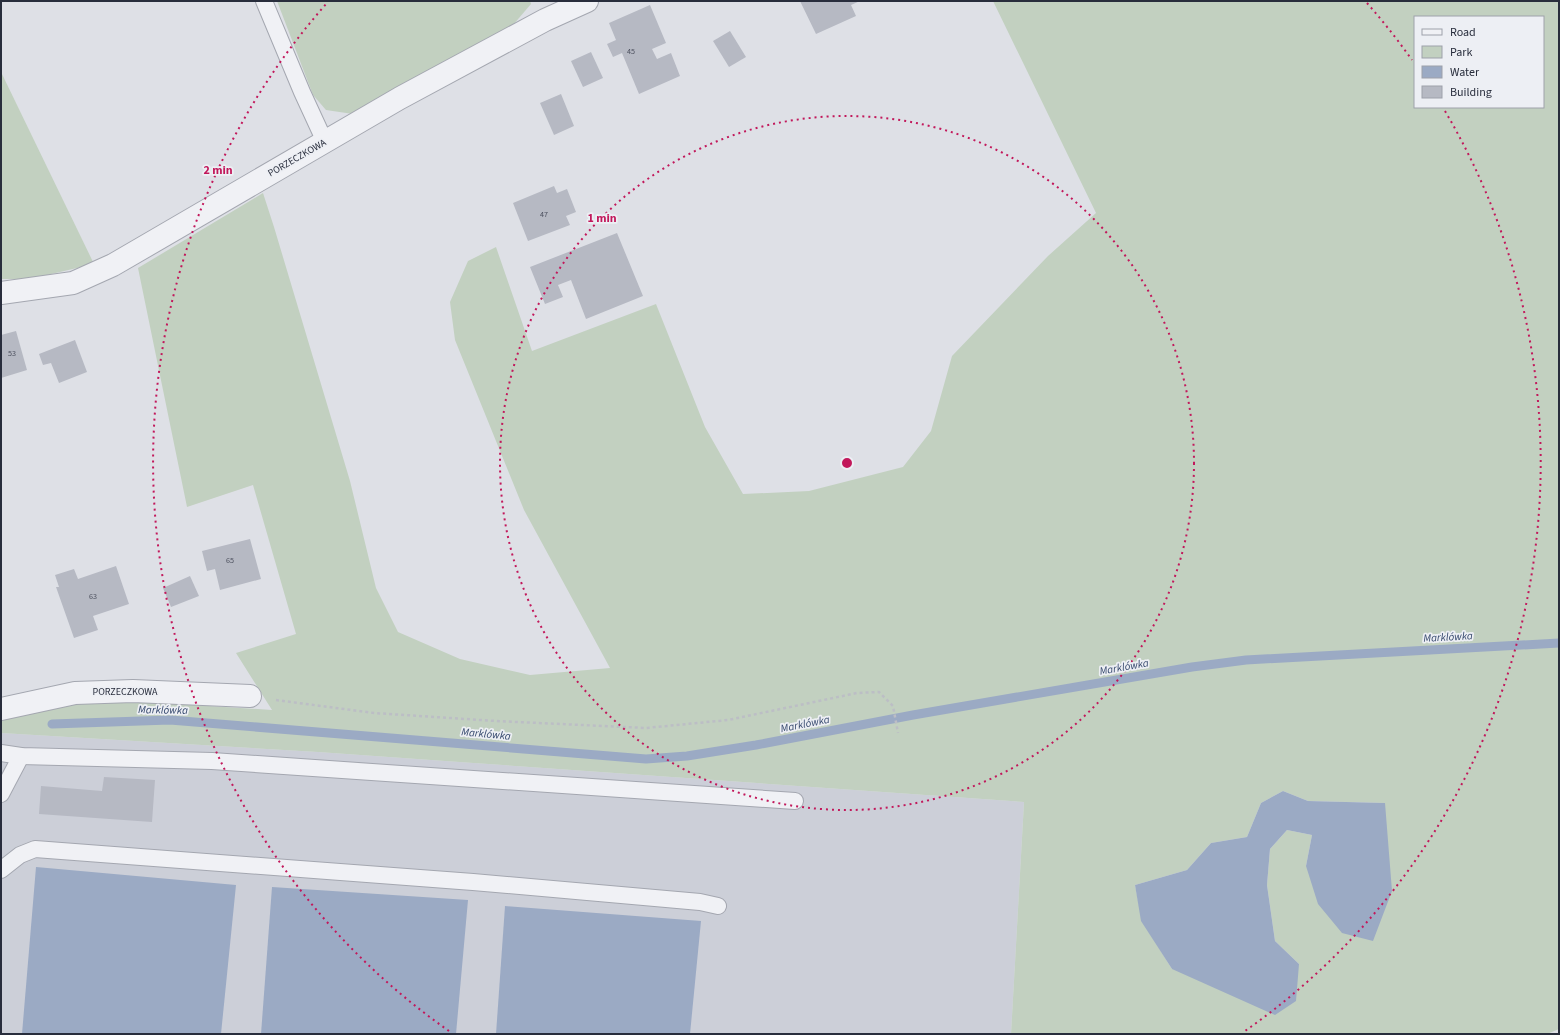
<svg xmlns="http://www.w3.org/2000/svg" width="1560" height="1035" font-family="'Source Sans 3',sans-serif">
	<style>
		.built { fill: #cccfd8 }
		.green { fill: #c2d0c0; fill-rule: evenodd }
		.water { fill: #9baac4 }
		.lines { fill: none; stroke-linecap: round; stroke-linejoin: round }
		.stream { stroke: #9baac4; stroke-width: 9 }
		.building { fill: #b6b9c3 }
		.service-casing { stroke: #a4a7b0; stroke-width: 18 }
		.minor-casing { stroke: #a4a7b0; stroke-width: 24 }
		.path { stroke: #bcbec5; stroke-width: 2.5; stroke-dasharray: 3 3; stroke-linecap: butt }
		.service { stroke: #f0f1f5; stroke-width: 16 }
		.minor { stroke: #f0f1f5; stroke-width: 22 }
		.ring { fill: none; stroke: #c2185b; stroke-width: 2; stroke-dasharray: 2 4 }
		.labels { text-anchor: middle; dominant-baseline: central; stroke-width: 3.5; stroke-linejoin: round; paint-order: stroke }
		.number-label { font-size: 8px; fill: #4c505e }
		.street-label { font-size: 10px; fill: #282d3c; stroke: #edeff4 }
		.water-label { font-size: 11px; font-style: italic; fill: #35486d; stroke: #edeff4 }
		.centre { fill: #c2185b; stroke: #edeff4; stroke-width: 2 }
		.ring-label { font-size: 12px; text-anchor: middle; font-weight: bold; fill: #c2185b; stroke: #edeff4; stroke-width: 3.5; stroke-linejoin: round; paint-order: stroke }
	</style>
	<rect width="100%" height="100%" fill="#dee0e6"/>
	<polygon class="built" points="1,733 318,752 1024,802 1011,1034 1,1034"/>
	<g class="green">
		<polygon points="277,1 530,1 531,4 513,25 353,114 326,110 313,95"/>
		<path d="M993 1H1559V1029L1547 1034H1011L1024 802 318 752 1 733V718L98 699 272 710 236 653 296 634 253 485 187 507 138 268 263 193 274 227 350 481 376 588 398 632 460 659 530 675 610 668 524 510 455 340 450 302 468 261 496 247 532 351 656 304 705 427 743 494 809 491 903 467 931 431 952 356 1048 256 1096 213ZM1415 17H1543V107H1415ZM1283 791 1308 801 1385 803 1306 866 1312 835 1287 830 1270 849 1267 885 1275 941 1299 964 1172 969 1142 921 1135 885 1187 870 1211 843 1247 837 1261 803Z"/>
		<polygon points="1,72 94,264 30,279 1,279"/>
	</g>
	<g class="water">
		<polygon points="1283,791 1308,801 1385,803 1392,891 1373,941 1342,933 1318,904 1306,866 1312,835 1287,830 1270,849 1267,885 1275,941 1299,964 1296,1001 1275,1015 1172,969 1141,921 1135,885 1187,870 1211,843 1247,837 1261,803"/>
		<polygon points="36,867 236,885 221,1034 22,1034"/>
		<polygon points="272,887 468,900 456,1034 261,1034"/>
		<polygon points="505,906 701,921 690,1034 496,1034"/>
	</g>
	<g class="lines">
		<polyline class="stream" points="52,724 170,720 646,759 687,756 756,745 913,715 1192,667 1246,660 1559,643"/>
	</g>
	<g class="building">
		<polygon points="800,1 860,1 851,5 856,16 816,34"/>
		<polygon points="650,5 666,43 652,49 657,59 671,53 680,76 639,94 622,53 613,57 607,44 616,40 609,23"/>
		<polygon points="730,31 746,57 729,67 713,41"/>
		<polygon points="591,52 603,78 583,87 571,61"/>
		<polygon points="561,94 574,126 554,135 540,103"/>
		<polygon points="554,186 557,193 567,189 576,212 566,216 570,225 528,241 513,203"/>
		<polygon points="617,233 643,296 586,319 571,280 558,285 563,297 545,304 530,267"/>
		<polygon points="16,331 27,370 1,378 1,335"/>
		<polygon points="75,340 87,372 59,383 51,363 43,365 39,354"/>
		<polygon points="250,539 261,579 220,590 215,569 207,571 202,551"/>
		<polygon points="116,566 129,604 93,616 98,630 74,638 56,587 59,587 55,575 74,569 78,579"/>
		<polygon points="190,576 199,596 171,607 163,588"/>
		<polygon points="104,777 155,780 152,822 39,814 41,786 102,791"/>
	</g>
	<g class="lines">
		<g class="service-casing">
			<g id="service">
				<polyline points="264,1 302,92 325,142"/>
				<polyline points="1,753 21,756 212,761 795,801"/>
				<polyline points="1,794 21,756"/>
				<polyline points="1,870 20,855 35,849 473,882 700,902 718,906"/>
			</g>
		</g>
		<g class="minor-casing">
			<g id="minor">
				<polyline points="1,293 73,283 113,265 400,98 545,20 587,1"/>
				<polyline points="1,709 75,693 133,691 250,696"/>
			</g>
		</g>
		<polyline class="path" points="276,700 374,713 496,721 646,728 728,720 857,693 879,692 893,706 898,733"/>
		<use href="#service" class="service"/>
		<use href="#minor" class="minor"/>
	</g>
	<g class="ring">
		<circle cx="847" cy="463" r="347"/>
		<path d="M449 1031A694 694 0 0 1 327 3M1367 3A694 694 0 0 1 1412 60M1445 111A694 694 0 0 1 1245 1031"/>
	</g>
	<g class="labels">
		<g class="number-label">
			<text x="631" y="51">45</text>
			<text x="544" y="214">47</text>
			<text x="12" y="353">53</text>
			<text x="230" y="560">65</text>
			<text x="93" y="596">63</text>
		</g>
		<g class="street-label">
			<text transform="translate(297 158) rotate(-30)">PORZECZKOWA</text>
			<text x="125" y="692">PORZECZKOWA</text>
		</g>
		<g class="water-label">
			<text transform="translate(1448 637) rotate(-3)">Marklówka</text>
			<text transform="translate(1124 667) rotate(-10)">Marklówka</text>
			<text transform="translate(163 710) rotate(1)">Marklówka</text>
			<text transform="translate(805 724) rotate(-11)">Marklówka</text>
			<text transform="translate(486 734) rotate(5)">Marklówka</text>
		</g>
	</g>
	<circle cx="847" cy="463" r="6" class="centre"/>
	<g class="ring-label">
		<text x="218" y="174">2 min</text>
		<text x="602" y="222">1 min</text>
	</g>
	<rect width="1560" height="1035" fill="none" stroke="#282d3c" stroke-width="4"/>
	<rect x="1414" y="16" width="130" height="92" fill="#edeff4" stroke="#9ea1aa"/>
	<rect x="1422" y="29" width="20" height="6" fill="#f0f1f5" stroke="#9ea1aa"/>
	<text x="1450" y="36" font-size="12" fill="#282d3c">Road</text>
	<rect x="1422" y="46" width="20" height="12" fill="#c2d0c0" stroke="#9ea1aa"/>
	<text x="1450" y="56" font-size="12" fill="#282d3c">Park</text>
	<rect x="1422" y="66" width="20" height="12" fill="#9baac4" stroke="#9ea1aa"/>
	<text x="1450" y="76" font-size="12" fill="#282d3c">Water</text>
	<rect x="1422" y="86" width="20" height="12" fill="#b6b9c3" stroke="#9ea1aa"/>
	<text x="1450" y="96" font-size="12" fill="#282d3c">Building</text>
</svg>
